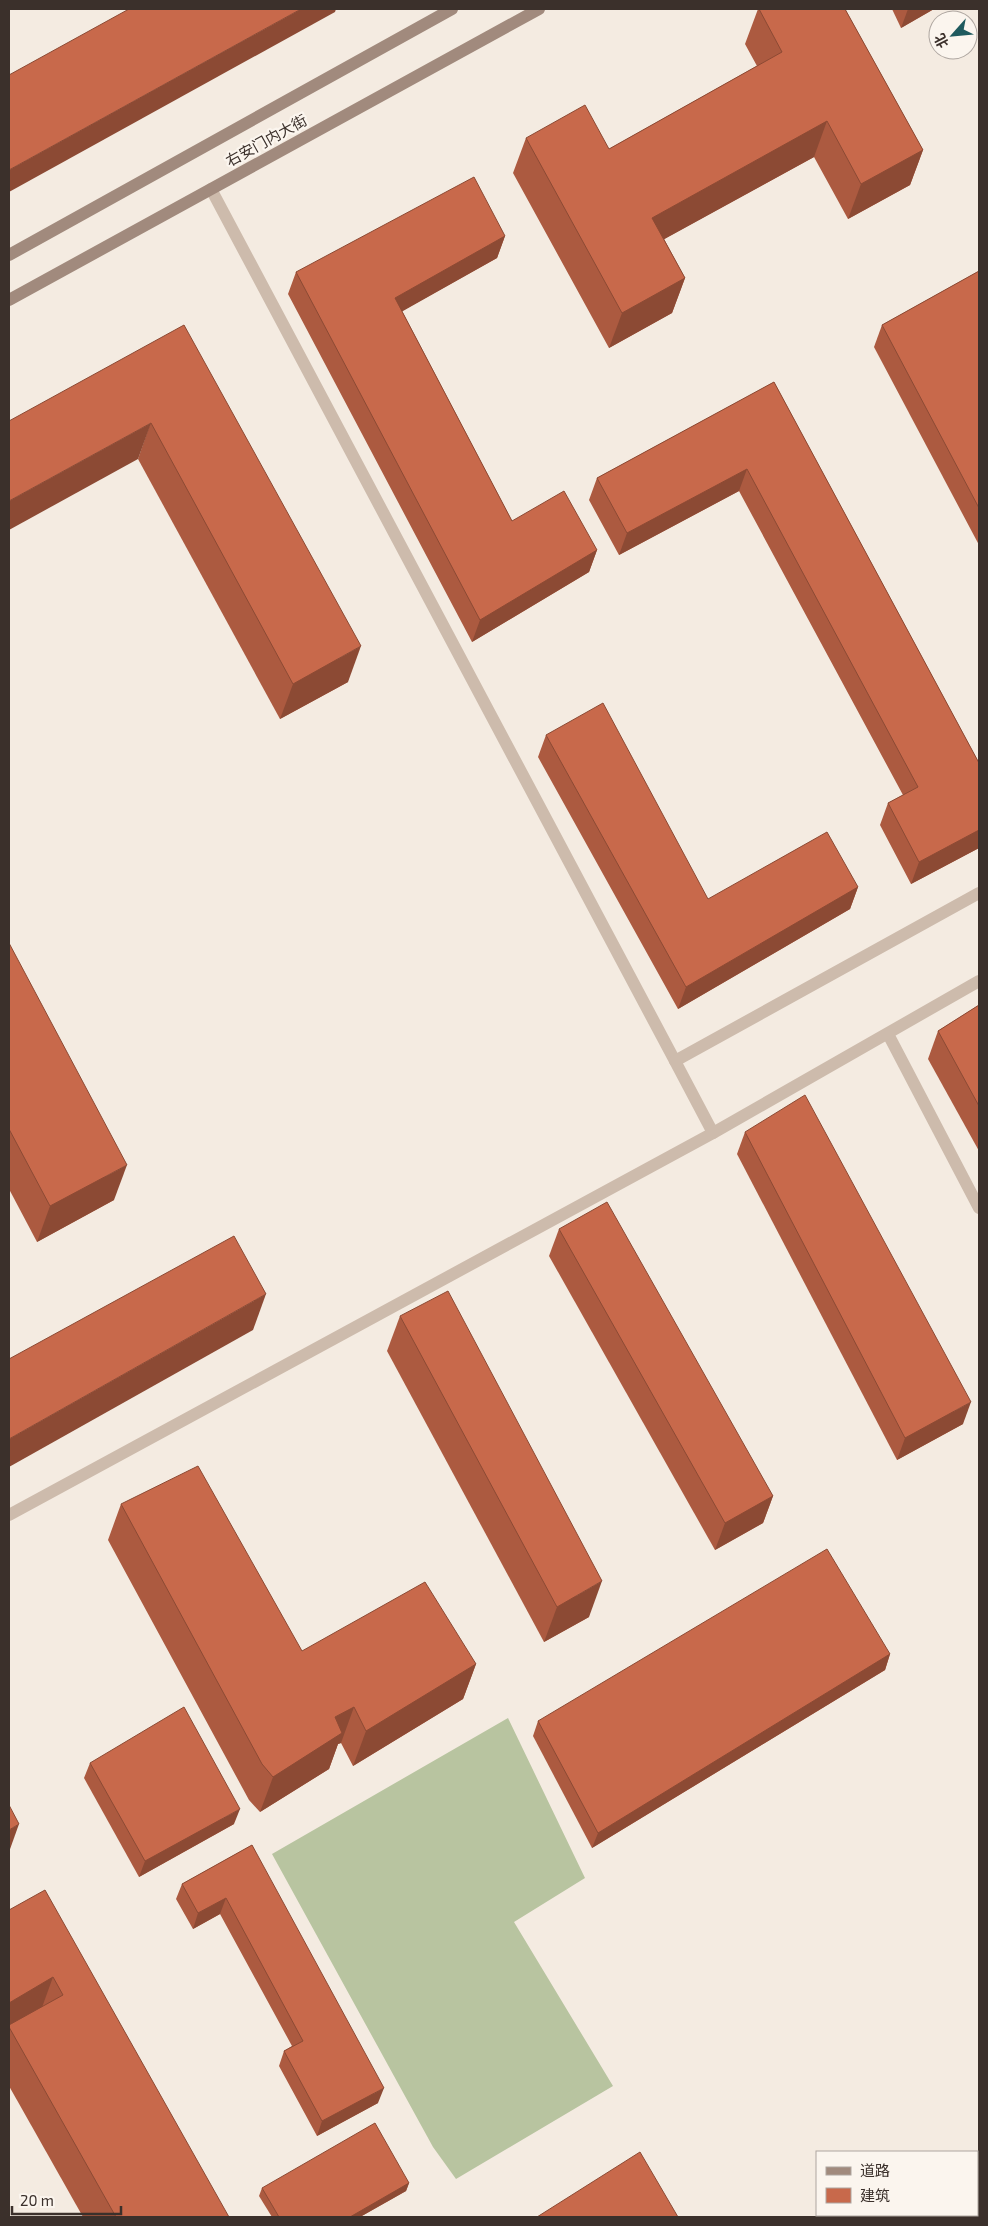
<svg xmlns="http://www.w3.org/2000/svg" width="988" height="2226" font-family="'Exo 2','Noto Sans SC',sans-serif">
	<style>
		.garden { fill: #b8c4a0 }
		.lines { fill: none; stroke-linecap: round; stroke-linejoin: round }
		.street { stroke: #cdbbac; stroke-width: 12 }
		.secondary { stroke: #a18a7d; stroke-width: 12 }
		.wall { fill: #ac5a40 }
		.shaded-wall { fill: #8c4a34 }
		.building { fill: #c8694b; stroke: #8c4a34 }
		.labels { text-anchor: middle; dominant-baseline: central; stroke-width: 4.5; stroke-linejoin: round; paint-order: stroke }
		.street-label { font-size: 15px; fill: #3b302b; stroke: #fbf5ee }
	</style>
	<rect width="100%" height="100%" fill="#f4ebe1"/>
	<polygon class="garden" points="508,1718 585,1878 514,1922 613,2086 456,2179 433,2147 272,1854"/>
	<g class="lines">
		<g class="street">
			<polyline points="211,189 675,1061"/>
			<polyline points="888,1034 979,1208"/>
			<polyline points="713,1133 979,981"/>
			<polyline points="9,1515 713,1133 675,1061 979,893"/>
		</g>
		<g class="secondary">
			<polyline points="9,255 452,9"/>
			<polyline points="9,300 539,9"/>
		</g>
	</g>
	<g class="wall">
		<polygon points="758,9 845,9 923,150 910,185 848,219 814,157 664,239 685,278 672,313 609,348 513,173 526,138 609,149 757,66 745,44"/>
		<polygon points="892,9 934,9 901,28"/>
		<polygon points="505,236 497,258 402,311 512,521 597,550 589,572 472,642 288,294 296,272"/>
		<polygon points="979,271 979,545 874,347 882,325"/>
		<polygon points="184,325 348,682 280,719 138,459"/>
		<polygon points="774,382 979,763 979,848 911,884 880,825 888,803 903,795 739,491 619,555 589,500 597,478"/>
		<polygon points="546,735 708,899 858,887 850,909 678,1009 538,757"/>
		<polygon points="9,943 114,1200 37,1242 9,1189"/>
		<polygon points="979,1005 979,1151 928,1059 938,1031"/>
		<polygon points="745,1132 963,1424 897,1460 737,1154"/>
		<polygon points="559,1229 773,1496 763,1523 715,1550 549,1256"/>
		<polygon points="400,1316 589,1617 544,1642 387,1351"/>
		<polygon points="121,1504 302,1651 476,1664 463,1699 353,1766 341,1743 338,1744 329,1769 260,1812 249,1800 108,1540"/>
		<polygon points="890,1654 885,1670 592,1848 533,1736 538,1721"/>
		<polygon points="90,1763 234,1824 139,1877 84,1778"/>
		<polygon points="252,1845 378,2103 317,2136 279,2066 284,2051 292,2046 220,1914 193,1929 176,1899 182,1884"/>
		<polygon points="9,1910 229,2217 83,2217 9,2086"/>
		<polygon points="409,2183 406,2191 360,2217 272,2217 259,2196 262,2188"/>
	</g>
	<g class="shaded-wall">
		<polygon points="301,9 336,9 335,12 9,192 9,170"/>
		<polygon points="908,9 934,9 901,28"/>
		<polygon points="827,121 814,157 639,253 652,218"/>
		<polygon points="923,150 910,185 848,219 861,184"/>
		<polygon points="505,236 497,258 387,320 395,298"/>
		<polygon points="685,278 672,313 609,348 622,313"/>
		<polygon points="151,423 138,459 9,530 9,501"/>
		<polygon points="747,469 739,491 619,555 627,533"/>
		<polygon points="597,550 589,572 472,642 480,620"/>
		<polygon points="361,646 348,682 280,719 293,684"/>
		<polygon points="979,830 979,848 911,884 919,862"/>
		<polygon points="858,887 850,909 678,1009 686,987"/>
		<polygon points="127,1165 114,1200 37,1242 50,1206"/>
		<polygon points="266,1294 253,1330 9,1467 9,1439"/>
		<polygon points="971,1402 963,1424 897,1460 905,1438"/>
		<polygon points="773,1496 763,1523 715,1550 725,1523"/>
		<polygon points="602,1581 589,1617 544,1642 557,1607"/>
		<polygon points="890,1654 885,1670 592,1848 598,1833"/>
		<polygon points="476,1664 463,1699 353,1766 366,1731"/>
		<polygon points="354,1707 341,1743 338,1744 329,1769 260,1812 273,1777 335,1717"/>
		<polygon points="240,1809 234,1824 139,1877 145,1861"/>
		<polygon points="19,1824 9,1852 9,1830"/>
		<polygon points="226,1898 220,1914 193,1929 198,1913"/>
		<polygon points="53,1977 40,2013 9,2027 9,2003"/>
		<polygon points="384,2088 378,2103 317,2136 322,2121"/>
		<polygon points="409,2183 406,2191 360,2217 350,2217"/>
	</g>
	<g class="building">
		<polygon points="129,9 301,9 9,170 9,75"/>
		<polygon points="759,9 845,9 923,150 861,184 827,121 652,218 685,278 622,313 526,138 585,105 609,149 782,52"/>
		<polygon points="474,177 505,236 395,298 512,521 564,491 597,550 480,620 296,272"/>
		<polygon points="979,271 979,508 882,325"/>
		<polygon points="184,325 361,646 293,684 151,423 9,501 9,421"/>
		<polygon points="774,382 979,763 979,830 919,862 888,803 918,787 747,469 627,533 597,478"/>
		<polygon points="603,703 708,899 827,832 858,887 686,987 546,735"/>
		<polygon points="9,943 127,1165 50,1206 9,1129"/>
		<polygon points="979,1005 979,1106 938,1031"/>
		<polygon points="805,1095 971,1402 905,1438 745,1132"/>
		<polygon points="607,1202 773,1496 725,1523 559,1229"/>
		<polygon points="234,1236 266,1294 9,1439 9,1359"/>
		<polygon points="448,1291 602,1581 557,1607 400,1316"/>
		<polygon points="198,1466 302,1651 425,1582 476,1664 366,1731 354,1707 335,1717 342,1733 273,1777 262,1764 121,1504"/>
		<polygon points="827,1549 890,1654 598,1833 538,1721"/>
		<polygon points="184,1707 240,1809 145,1861 90,1763"/>
		<polygon points="9,1805 19,1824 9,1830"/>
		<polygon points="252,1845 384,2088 322,2121 284,2051 303,2041 226,1898 198,1913 182,1884"/>
		<polygon points="45,1890 229,2217 116,2217 9,2027 9,2025 63,1995 53,1977 9,2003 9,1910"/>
		<polygon points="375,2123 409,2183 350,2217 279,2217 262,2188"/>
		<polygon points="640,2152 678,2217 537,2217"/>
	</g>
	<g class="labels">
		<g class="street-label">
			<text transform="translate(266 140) rotate(-29)">右安门内大街</text>
		</g>
	</g>
	<rect width="988" height="2226" fill="none" stroke="#3b302b" stroke-width="20"/>
	<rect x="816" y="2151" width="162" height="65" fill="#fbf5ee" stroke="#aea6a0"/>
	<rect x="826" y="2167" width="25" height="8" fill="#a18a7d" stroke="#aea6a0"/>
	<text x="860" y="2176" font-size="15" fill="#3b302b">道路</text>
	<rect x="826" y="2188" width="25" height="15" fill="#c8694b" stroke="#aea6a0"/>
	<text x="860" y="2201" font-size="15" fill="#3b302b">建筑</text>
	<g transform="translate(953 35) rotate(243)"><circle r="24" fill="#fbf5ee" stroke="#aea6a0"/>
	<path d="M0-4L9 19L0 12L-9 19Z" fill="#1f5a5e"/>
	<text y="-8" font-size="14" font-weight="bold" text-anchor="middle" fill="#3b302b">北</text>
	</g>
	<path d="M12 2206v8h109v-8" fill="none" stroke="#3b302b" stroke-width="2.5"/>
	<text x="20" y="2206" font-size="15" fill="#3b302b" stroke="#fbf5ee" stroke-width="4" paint-order="stroke">20 m</text>
</svg>
